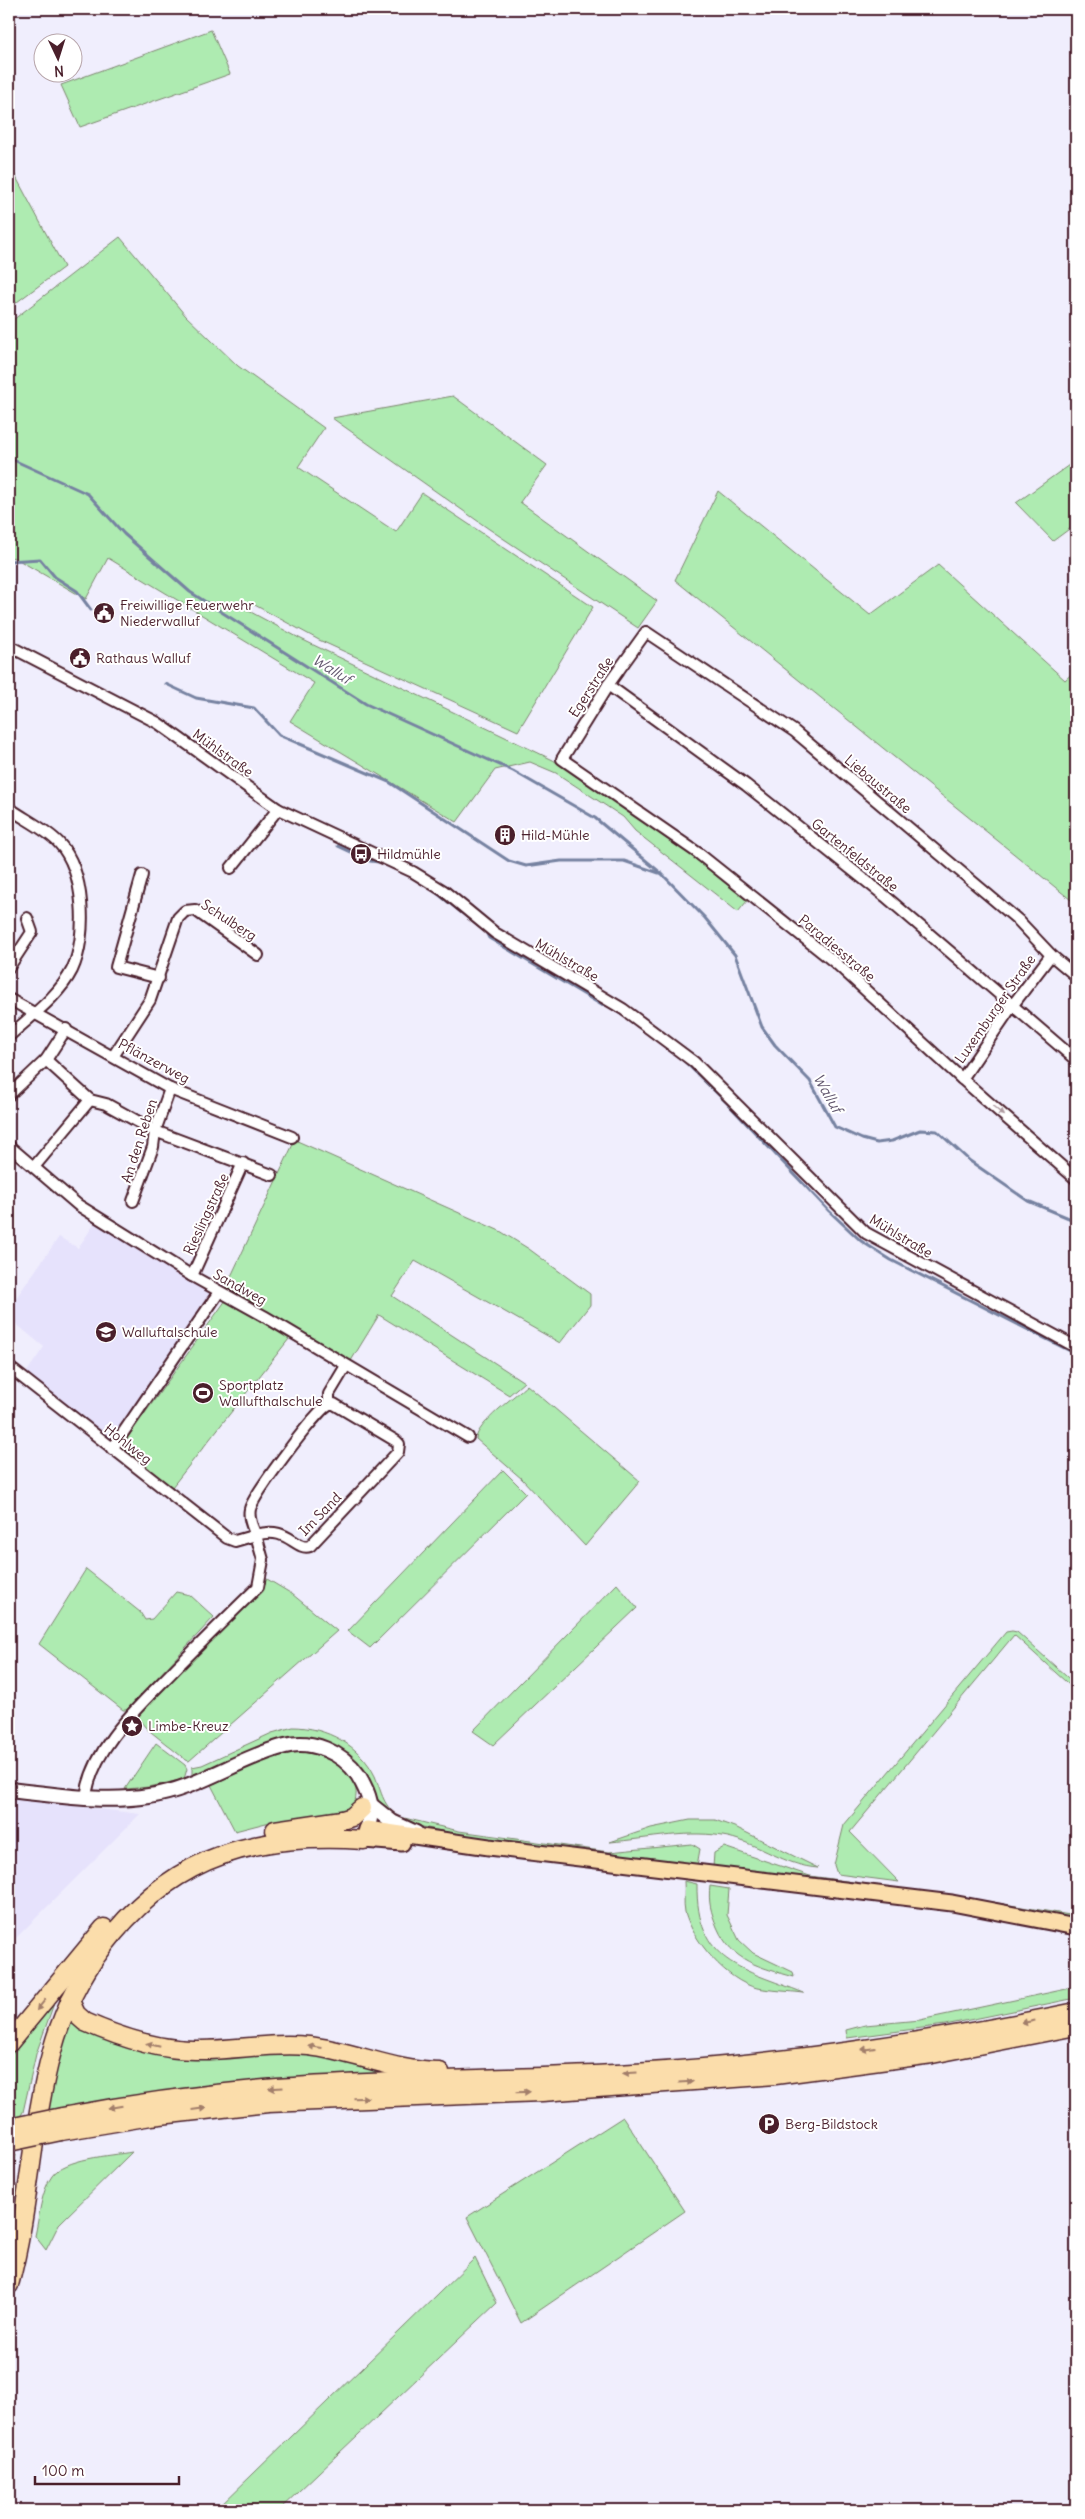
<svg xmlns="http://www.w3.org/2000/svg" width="1085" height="2519" font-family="Delius,sans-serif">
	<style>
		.built { fill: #e6e2fc }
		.green { fill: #aeebb1; stroke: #7c856e }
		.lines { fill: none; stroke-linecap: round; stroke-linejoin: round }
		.stream { stroke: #7682a1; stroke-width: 3 }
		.street-casing { stroke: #4a1f2b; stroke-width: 14 }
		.secondary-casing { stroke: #4a1f2b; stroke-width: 18 }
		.primary-casing { stroke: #4a1f2b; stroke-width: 19 }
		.highway-casing { stroke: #4a1f2b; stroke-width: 21 }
		.street { stroke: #fff; stroke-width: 10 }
		.secondary { stroke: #fff; stroke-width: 14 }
		.primary { stroke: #fbddab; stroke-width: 15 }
		.highway { stroke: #fbddab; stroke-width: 18 }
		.highway-bridge-casing { stroke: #4a1f2b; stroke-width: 21; stroke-linecap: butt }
		.highway-bridge { stroke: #fbddab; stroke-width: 18 }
		.oneway { fill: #ae9aa0 }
		.oneway2 { fill: #a27e6b }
		.labels { text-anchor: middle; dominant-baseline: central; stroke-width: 4; stroke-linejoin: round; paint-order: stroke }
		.poi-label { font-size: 14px; fill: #4a1f2b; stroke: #fff; text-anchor: start }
		.street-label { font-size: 14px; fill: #4a1f2b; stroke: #fff }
		.water-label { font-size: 15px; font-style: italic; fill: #645970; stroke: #fff }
	</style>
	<rect width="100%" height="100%" fill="#f0eefd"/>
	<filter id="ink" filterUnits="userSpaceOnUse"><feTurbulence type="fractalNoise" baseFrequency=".02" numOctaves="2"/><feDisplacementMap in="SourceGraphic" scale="10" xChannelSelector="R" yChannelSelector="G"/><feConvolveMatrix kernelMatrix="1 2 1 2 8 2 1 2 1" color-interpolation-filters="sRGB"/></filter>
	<g filter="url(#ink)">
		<g class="built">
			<polygon points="95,1223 213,1290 114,1441 26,1373 44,1347 9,1318 9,1308 59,1237 78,1248"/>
			<polygon points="9,1798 140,1814 9,1945"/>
		</g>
		<g class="green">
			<polygon points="211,30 230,74 80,127 61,85"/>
			<polygon points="9,164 64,267 9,308 9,163"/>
			<polygon points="120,237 185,315 238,366 324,428 298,467 396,532 422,493 593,607 518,731 319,640 251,603 247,610 301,639 553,760 693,857 747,901 738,912 635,831 623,817 556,773 530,762 495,770 457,822 290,721 314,683 108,558 86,599 15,558 9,557 9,323"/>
			<polygon points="453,396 547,465 520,502 657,601 638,628 489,529 332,418"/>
			<polygon points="1076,460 1076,524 1053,541 1016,503"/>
			<polygon points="718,491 870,615 938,565 1065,680 1076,670 1076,904 675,580"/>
			<polygon points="295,1140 500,1231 529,1249 590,1294 590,1305 560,1343 415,1261 392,1296 524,1382 509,1395 379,1315 349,1364 276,1321 226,1287"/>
			<polygon points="226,1300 289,1339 172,1487 120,1448"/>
			<path d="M527 1385 640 1481 585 1546 522 1479 476 1439C477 1424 515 1396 527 1385Z"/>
			<polygon points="503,1470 526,1493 370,1648 348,1631"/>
			<polygon points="86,1569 140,1612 145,1620 152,1619 176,1592 190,1595 214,1617 127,1710 123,1710 39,1644"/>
			<polygon points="267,1579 292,1594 337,1631 189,1761 186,1760 146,1728 136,1716 222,1629"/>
			<polygon points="617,1584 637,1608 493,1745 473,1731"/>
			<polygon points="1012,1631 1017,1632 1076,1685 1076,1691 1014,1635 850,1832 899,1882 837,1874 834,1865 844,1825 1006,1632"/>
			<path d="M293 1727C326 1727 360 1745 375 1776 382 1793 383 1807 400 1817L459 1831 609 1852 692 1844 700 1849 697 1866 489 1842 401 1822 384 1812 371 1785 319 1742 192 1781V1767L202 1765 272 1733Z"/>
			<polygon points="156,1743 185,1765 187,1769 184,1779 149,1787 125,1789"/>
			<path d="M301 1752C328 1755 371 1776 351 1810L266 1823 235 1831 211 1785C240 1772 269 1755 301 1752Z"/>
			<path d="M690 1820H715L737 1828 818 1868C786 1866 759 1844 728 1837 690 1829 649 1839 610 1842L651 1828Z"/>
			<polygon points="724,1847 810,1876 962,1897 1076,1916 1076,1920 713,1867 714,1853"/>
			<path d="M684 1881 697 1884C696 1964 742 1968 804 1993 789 1991 772 1991 757 1988 727 1981 693 1941 685 1912 683 1903 685 1891 684 1881Z"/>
			<path d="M710 1886 729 1889 727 1915 739 1940 753 1953 793 1972 794 1977C760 1967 732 1962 717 1927 711 1912 708 1902 710 1886Z"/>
			<polygon points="1076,1987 1076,1998 945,2025 847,2038 846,2030 865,2025 920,2020"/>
			<polygon points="57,1995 36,2054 23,2112 17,2121 9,2123 9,2049"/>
			<polygon points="69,2013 122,2041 307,2051 421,2074 41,2114"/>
			<polygon points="623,2117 685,2211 521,2323 467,2217"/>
			<path d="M132 2152 59 2224 46 2250 35 2236C39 2218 41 2191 52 2176 65 2158 110 2156 132 2152Z"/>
			<polygon points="16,2155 9,2201 9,2157"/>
			<polygon points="475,2258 497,2303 279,2510 216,2510"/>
		</g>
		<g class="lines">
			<g class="stream">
				<polyline points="9,458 88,494 124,534 190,592 366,704 513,771 595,818 662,874 705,918 735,955 762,1027 775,1045 810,1081 835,1127 862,1139 877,1143 892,1141 920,1130 937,1131 970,1161 1028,1201 1076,1221"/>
				<polyline points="9,561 40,559 55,577 77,591 91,610"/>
				<polyline points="166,684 196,698 254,708 279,735 389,782 509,861 526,866 561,861 624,861 659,873"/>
				<polyline points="338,846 370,861 379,862"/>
				<polyline points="433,890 486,932 489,938 600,1004 607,1005 633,1022"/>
				<polyline points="680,1057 727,1103 829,1211 861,1241 891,1260 1076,1354"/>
			</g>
			<g class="street-casing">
				<g id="street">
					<polyline points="9,646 158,723 278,809 413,872 444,891 495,933 623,1009 694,1062 866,1233 1076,1347"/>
					<polyline points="608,685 746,785 885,896 1076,1060"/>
					<path d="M9 808C24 819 46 829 59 843 85 871 88 936 72 970 59 996 30 1017 9 1036"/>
					<polyline points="231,868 278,809"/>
					<polyline points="142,875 116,967 159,978"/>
					<polyline points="9,967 32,932 27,918"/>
					<polyline points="1076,976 1051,955 1018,920 794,731 646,632 608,685 562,759 698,853 837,964 962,1079 1076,1179"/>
					<polyline points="9,999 170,1089 292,1137"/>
					<polyline points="114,1055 150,1000 178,918 185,911 195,910 258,955"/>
					<polyline points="46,1060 90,1100"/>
					<polyline points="962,1079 1012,1006 1051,955"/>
					<polyline points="9,1095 46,1060 66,1029"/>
					<polyline points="9,1146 78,1205 192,1276 264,1316 468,1437"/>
					<polyline points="34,1167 90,1100 106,1104 155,1131 272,1175"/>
					<polyline points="133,1201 153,1147 155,1131 170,1089"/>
					<polyline points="192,1276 243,1163"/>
					<path d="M9 1367 227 1538 235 1541 256 1535 263 1560 258 1587C231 1613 205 1639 179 1665 145 1701 92 1745 86 1797"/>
					<path d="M329 1404H334L396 1441 399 1444 398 1452 310 1546C295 1551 288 1525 256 1535 252 1527 248 1518 250 1509 254 1494 316 1411 329 1404Z"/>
					<polyline points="329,1404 329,1394 344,1369"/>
					<polyline points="112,1449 219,1292"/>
				</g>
			</g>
			<g class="secondary-casing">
				<g id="secondary">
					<path d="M9 1790C55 1795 103 1803 149 1796 198 1789 238 1758 285 1746 312 1739 342 1752 358 1775 369 1793 375 1809 367 1829"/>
					<polyline points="372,1806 392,1822 416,1833"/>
				</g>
			</g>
			<g class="primary-casing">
				<g id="primary">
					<polyline points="364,1840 367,1829 489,1847 952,1903 1076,1927"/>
					<polyline points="364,1840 402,1843"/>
				</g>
			</g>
			<g class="highway-casing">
				<g id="highway">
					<polyline points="275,1830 342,1820 352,1817 362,1808"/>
					<path d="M70 2001 76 2014 85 2022C119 2037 157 2050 195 2050 233 2051 271 2042 309 2046 353 2051 396 2072 440 2072"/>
					<polyline points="9,2043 104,1928"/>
					<path d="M62 2117C130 2104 197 2095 265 2089 388 2079 512 2080 634 2073 783 2064 930 2042 1076 2012"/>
					<polyline points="61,2131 151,2116 268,2103 542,2092 775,2075 932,2054 1076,2026"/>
					<path d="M9 2285C30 2208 31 2127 52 2051 74 1968 139 1884 222 1855 268 1839 315 1837 364 1840"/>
				</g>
			</g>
			<use href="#street" class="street"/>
			<use href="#secondary" class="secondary"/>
			<use href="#primary" class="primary"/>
			<use href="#highway" class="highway"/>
			<g class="highway-bridge-casing">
				<g id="highway-bridge">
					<polyline points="9,2128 62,2117"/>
					<polyline points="9,2142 61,2131"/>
				</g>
			</g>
			<use href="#highway-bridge" class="highway-bridge"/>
		</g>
		<defs><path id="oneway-solid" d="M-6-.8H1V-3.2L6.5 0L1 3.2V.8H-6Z" transform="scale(1.25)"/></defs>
		<use class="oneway" href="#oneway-solid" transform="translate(999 1111) rotate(41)"/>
		<g class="oneway2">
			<use href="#oneway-solid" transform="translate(41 2005) rotate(129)"/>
			<use href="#oneway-solid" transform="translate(1028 2022) rotate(169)"/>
			<use href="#oneway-solid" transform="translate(153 2045) rotate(-167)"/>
			<use href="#oneway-solid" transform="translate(315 2047) rotate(-173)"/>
			<use href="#oneway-solid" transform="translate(868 2049) rotate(173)"/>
			<use href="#oneway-solid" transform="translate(630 2073) rotate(177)"/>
			<use href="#oneway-solid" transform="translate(686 2082) rotate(-4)"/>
			<use href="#oneway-solid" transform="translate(276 2088) rotate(176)"/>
			<use href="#oneway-solid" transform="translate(523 2092) rotate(-2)"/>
			<use href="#oneway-solid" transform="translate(361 2098) rotate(-2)"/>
			<use href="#oneway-solid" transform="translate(115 2107) rotate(171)"/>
			<use href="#oneway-solid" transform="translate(199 2109) rotate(-7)"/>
		</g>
	</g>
	<defs>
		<g id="civic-disc" transform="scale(1.125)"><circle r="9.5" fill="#4a1f2b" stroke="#fff"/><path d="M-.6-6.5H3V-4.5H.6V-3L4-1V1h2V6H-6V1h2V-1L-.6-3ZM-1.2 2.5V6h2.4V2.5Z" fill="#fff"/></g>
		<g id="building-disc" transform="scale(1.125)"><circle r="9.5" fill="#4a1f2b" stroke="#fff"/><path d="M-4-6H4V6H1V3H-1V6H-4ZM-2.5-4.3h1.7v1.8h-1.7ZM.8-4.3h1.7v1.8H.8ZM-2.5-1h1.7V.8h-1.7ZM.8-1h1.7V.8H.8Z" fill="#fff"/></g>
		<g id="bus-disc" transform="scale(1.125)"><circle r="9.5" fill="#4a1f2b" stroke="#fff"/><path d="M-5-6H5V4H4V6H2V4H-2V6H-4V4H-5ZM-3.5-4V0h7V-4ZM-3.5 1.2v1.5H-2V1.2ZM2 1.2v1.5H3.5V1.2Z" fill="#fff"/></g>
		<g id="school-disc" transform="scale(1.125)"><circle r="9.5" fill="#4a1f2b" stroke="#fff"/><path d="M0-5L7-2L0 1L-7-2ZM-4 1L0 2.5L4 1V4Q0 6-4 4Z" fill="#fff"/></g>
		<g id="stadium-disc" transform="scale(1.125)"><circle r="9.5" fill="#4a1f2b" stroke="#fff"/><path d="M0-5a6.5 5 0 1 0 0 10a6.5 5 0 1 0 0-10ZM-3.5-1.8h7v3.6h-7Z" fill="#fff"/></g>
		<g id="sight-disc" transform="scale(1.125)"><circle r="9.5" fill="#4a1f2b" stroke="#fff"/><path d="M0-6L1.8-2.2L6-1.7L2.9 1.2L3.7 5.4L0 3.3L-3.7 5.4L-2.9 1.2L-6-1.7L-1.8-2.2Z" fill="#fff"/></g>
		<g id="parking-disc" transform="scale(1.125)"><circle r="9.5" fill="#4a1f2b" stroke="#fff"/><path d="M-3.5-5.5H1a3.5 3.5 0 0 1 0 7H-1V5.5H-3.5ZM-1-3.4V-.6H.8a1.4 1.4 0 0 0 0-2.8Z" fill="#fff"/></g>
	</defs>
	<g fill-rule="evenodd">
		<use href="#civic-disc" x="104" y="613"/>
		<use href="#civic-disc" x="80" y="658"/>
		<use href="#building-disc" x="505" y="835"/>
		<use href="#bus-disc" x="361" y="854"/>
		<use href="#school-disc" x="106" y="1332"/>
		<use href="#stadium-disc" x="203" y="1393"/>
		<use href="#sight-disc" x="132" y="1726"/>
		<use href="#parking-disc" x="769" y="2124"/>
	</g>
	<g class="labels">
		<g class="poi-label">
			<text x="120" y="605">Freiwillige Feuerwehr<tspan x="120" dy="16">Niederwalluf</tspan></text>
			<text x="96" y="658">Rathaus Walluf</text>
			<text x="521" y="835">Hild-Mühle</text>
			<text x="377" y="854">Hildmühle</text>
			<text x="122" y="1332">Walluftalschule</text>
			<text x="219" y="1385">Sportplatz<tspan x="219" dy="16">Wallufthalschule</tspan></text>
			<text x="148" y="1726">Limbe-Kreuz</text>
			<text x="785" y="2124">Berg-Bildstock</text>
		</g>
		<g class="street-label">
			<text transform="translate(591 687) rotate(-57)">Egerstraße</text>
			<text transform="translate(223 753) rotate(36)">Mühlstraße</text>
			<text transform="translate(878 784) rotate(40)">Liebaustraße</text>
			<text transform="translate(855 855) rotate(39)">Gartenfeldstraße</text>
			<text transform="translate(229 920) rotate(33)">Schulberg</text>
			<text transform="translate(837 948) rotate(40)">Paradiesstraße</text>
			<text transform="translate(567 960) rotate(30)">Mühlstraße</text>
			<text transform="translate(995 1009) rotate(-55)">Luxemburger Straße</text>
			<text transform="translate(154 1061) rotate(28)">Pflänzerweg</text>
			<text transform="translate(139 1141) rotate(-72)">An den Reben</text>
			<text transform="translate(206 1214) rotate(-65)">Rieslingstraße</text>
			<text transform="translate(901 1236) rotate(31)">Mühlstraße</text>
			<text transform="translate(240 1287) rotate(29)">Sandweg</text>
			<text transform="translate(128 1444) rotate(38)">Hohlweg</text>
			<text transform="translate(320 1514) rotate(-46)">Im Sand</text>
		</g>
		<g class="water-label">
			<text transform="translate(332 669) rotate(32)">Walluf</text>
			<text transform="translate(828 1093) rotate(60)">Walluf</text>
		</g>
	</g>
	<rect width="1085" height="2519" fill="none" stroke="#fff" stroke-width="30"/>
	<rect x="15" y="15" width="1055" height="2489" fill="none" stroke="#4a1f2b" stroke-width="2" filter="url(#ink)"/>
	<g transform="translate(58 58) rotate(176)"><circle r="24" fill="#ffffff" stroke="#b7a5aa"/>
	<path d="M0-4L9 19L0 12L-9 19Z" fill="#4a1f2b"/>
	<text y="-8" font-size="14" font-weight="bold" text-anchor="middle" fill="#4a1f2b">N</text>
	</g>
	<path d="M35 2476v8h144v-8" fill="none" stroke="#4a1f2b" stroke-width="2.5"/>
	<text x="42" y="2476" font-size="15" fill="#4a1f2b" stroke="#ffffff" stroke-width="4" paint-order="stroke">100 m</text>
</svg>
